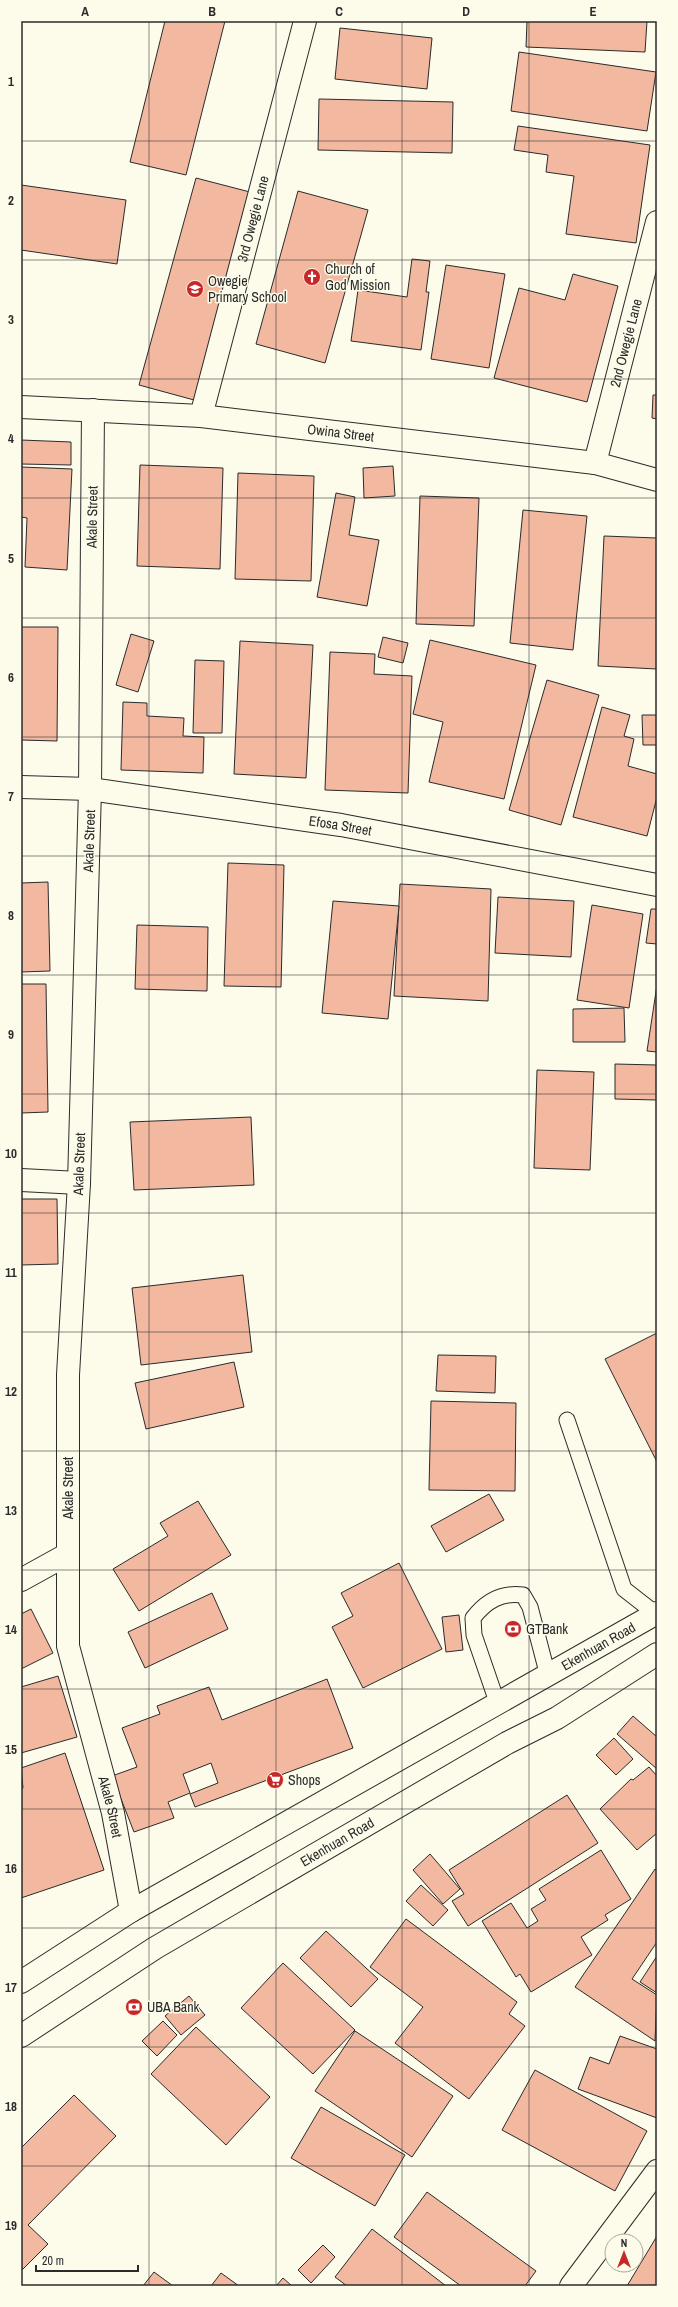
<svg xmlns="http://www.w3.org/2000/svg" width="678" height="2307" font-family="'Archivo Narrow',sans-serif">
	<style>
		.building { fill: #f2b8a0; stroke: #2b2b2b }
		.lines { fill: none; stroke-linecap: round; stroke-linejoin: round }
		.service-casing { stroke: #2b2b2b; stroke-width: 17 }
		.minor-casing { stroke: #2b2b2b; stroke-width: 24 }
		.secondary-casing { stroke: #2b2b2b; stroke-width: 24 }
		.service { stroke: #fdfbea; stroke-width: 15 }
		.minor { stroke: #fdfbea; stroke-width: 22 }
		.secondary { stroke: #fdfbea; stroke-width: 22 }
		.grid { fill: none; stroke: #2b2b2b; stroke-width: 1; stroke-opacity: 0.55 }
		.labels { text-anchor: middle; dominant-baseline: central; stroke-width: 3; stroke-linejoin: round; paint-order: stroke }
		.street-label { font-size: 14px; fill: #2b2b2b; stroke: #fdfbea }
		.poi-label { font-size: 14px; fill: #2b2b2b; stroke: #fdfbea; text-anchor: start }
		.neatline { fill: none; stroke: #2b2b2b; stroke-width: 1.5 }
		.grid-label { font-size: 13px; text-anchor: middle; font-weight: bold; fill: #2b2b2b }
	</style>
	<rect width="100%" height="100%" fill="#fdfbea"/>
	<g class="building">
		<polygon points="165,21 225,21 186,175 130,162"/>
		<polygon points="527,21 647,21 645,52 526,47"/>
		<polygon points="340,28 432,38 427,89 335,79"/>
		<polygon points="519,52 656,72 647,131 511,111"/>
		<polygon points="319,99 453,102 452,153 318,150"/>
		<polygon points="518,126 650,145 636,243 566,234 574,176 546,172 548,155 514,150"/>
		<polygon points="196,178 250,192 194,400 139,385"/>
		<polygon points="21,185 126,200 117,264 21,250"/>
		<polygon points="298,191 368,210 325,363 256,344"/>
		<polygon points="412,259 430,261 426,292 429,292 421,350 351,341 358,290 407,297"/>
		<polygon points="446,265 505,274 489,368 431,359"/>
		<polygon points="573,274 618,286 587,402 494,378 519,288 565,300"/>
		<polygon points="653,395 657,395 657,419 652,418"/>
		<polygon points="21,440 71,442 71,465 21,464"/>
		<polygon points="140,465 223,468 220,569 137,566"/>
		<polygon points="393,466 395,496 364,498 363,468"/>
		<polygon points="21,467 72,469 67,570 25,567 27,518 21,517"/>
		<polygon points="238,473 314,476 311,581 235,579"/>
		<polygon points="336,493 355,497 349,535 379,540 367,606 317,597"/>
		<polygon points="420,496 479,498 474,626 416,624"/>
		<polygon points="523,510 587,516 573,650 510,643"/>
		<polygon points="604,536 657,538 657,669 598,666"/>
		<polygon points="21,627 58,627 57,741 21,740"/>
		<polygon points="131,634 154,641 138,692 116,685"/>
		<polygon points="383,637 408,643 403,663 378,657"/>
		<polygon points="430,640 536,665 504,799 429,782 443,722 413,714"/>
		<polygon points="240,641 313,645 306,778 234,774"/>
		<polygon points="330,652 375,654 374,674 412,676 408,793 325,790"/>
		<polygon points="195,660 224,661 222,733 193,733"/>
		<polygon points="547,680 599,695 561,825 509,810"/>
		<polygon points="123,702 147,703 147,716 184,718 183,736 204,737 203,773 121,770"/>
		<polygon points="602,707 630,715 624,736 634,739 628,766 657,774 657,797 647,836 573,817"/>
		<polygon points="642,715 657,715 657,745 643,745"/>
		<polygon points="228,863 284,865 281,987 224,986"/>
		<polygon points="48,882 50,971 21,972 21,883"/>
		<polygon points="400,884 491,889 488,1001 394,996"/>
		<polygon points="498,897 574,901 571,957 495,953"/>
		<polygon points="333,901 399,906 388,1019 322,1013"/>
		<polygon points="592,905 643,914 629,1008 577,1000"/>
		<polygon points="651,909 657,909 657,944 646,943"/>
		<polygon points="137,925 208,927 207,991 135,989"/>
		<polygon points="21,984 46,984 48,1112 21,1113"/>
		<polygon points="657,985 657,1052 647,1051"/>
		<polygon points="624,1008 625,1042 573,1042 573,1009"/>
		<polygon points="615,1064 657,1065 657,1100 615,1099"/>
		<polygon points="537,1070 594,1072 590,1170 534,1168"/>
		<polygon points="251,1117 254,1185 134,1190 130,1122"/>
		<polygon points="21,1199 57,1199 58,1264 21,1265"/>
		<polygon points="243,1275 252,1352 141,1365 132,1288"/>
		<polygon points="657,1333 657,1462 605,1359"/>
		<polygon points="438,1355 496,1356 495,1393 436,1391"/>
		<polygon points="234,1362 244,1407 146,1429 135,1383"/>
		<polygon points="431,1401 516,1403 515,1491 429,1490"/>
		<polygon points="489,1494 504,1520 446,1552 431,1526"/>
		<polygon points="198,1501 231,1555 139,1611 113,1569 168,1536 160,1523"/>
		<polygon points="399,1563 442,1649 363,1688 332,1627 353,1616 341,1593"/>
		<polygon points="212,1593 228,1629 145,1668 128,1632"/>
		<polygon points="31,1609 53,1653 21,1669 21,1614"/>
		<polygon points="459,1615 463,1650 446,1652 442,1617"/>
		<polygon points="58,1676 77,1737 21,1753 21,1687"/>
		<polygon points="327,1679 353,1748 195,1807 190,1794 218,1783 211,1763 183,1774 190,1793 168,1802 174,1818 134,1832 112,1776 137,1767 122,1728 160,1714 157,1706 209,1687 222,1720"/>
		<polygon points="633,1716 657,1737 657,1769 617,1734"/>
		<polygon points="614,1738 633,1759 616,1775 596,1755"/>
		<polygon points="65,1753 104,1870 21,1898 21,1789 23,1788 21,1768"/>
		<polygon points="649,1767 657,1776 657,1833 637,1850 600,1809 631,1779 633,1780"/>
		<polygon points="567,1795 598,1843 468,1926 452,1901 464,1894 449,1870"/>
		<polygon points="601,1850 631,1899 605,1915 608,1920 581,1937 592,1955 531,1992 520,1974 516,1977 482,1921 511,1903 527,1928 538,1921 531,1909 546,1900 539,1889"/>
		<polygon points="430,1854 460,1889 443,1904 413,1870"/>
		<polygon points="655,1869 657,1871 657,1942 632,1979 657,1995 655,2041 575,1987"/>
		<polygon points="421,1885 448,1910 433,1926 406,1901"/>
		<polygon points="406,1919 517,2002 509,2014 525,2026 469,2099 395,2043 423,2007 370,1967"/>
		<polygon points="326,1931 378,1979 351,2007 300,1958"/>
		<polygon points="657,1956 657,1993 640,1982"/>
		<polygon points="283,1963 355,2030 313,2074 241,2008"/>
		<polygon points="189,1996 205,2015 181,2035 165,2016"/>
		<polygon points="163,2021 177,2035 157,2056 142,2041"/>
		<polygon points="196,2027 270,2097 226,2145 151,2074"/>
		<polygon points="355,2031 453,2096 412,2157 315,2091"/>
		<polygon points="620,2036 657,2049 657,2118 578,2089 590,2057 609,2064"/>
		<polygon points="535,2070 647,2131 615,2191 502,2130"/>
		<polygon points="74,2095 116,2136 28,2225 48,2244 21,2271 21,2148"/>
		<polygon points="321,2107 405,2155 375,2206 291,2158"/>
		<polygon points="427,2192 536,2271 525,2286 461,2286 394,2237"/>
		<polygon points="372,2229 446,2286 347,2286 335,2277"/>
		<polygon points="657,2236 657,2286 627,2286"/>
		<polygon points="323,2245 335,2257 311,2283 298,2270"/>
		<polygon points="154,2272 173,2286 143,2286"/>
		<polygon points="221,2273 239,2286 211,2286"/>
		<polygon points="283,2278 292,2286 276,2286"/>
	</g>
	<g class="lines">
		<g class="service-casing">
			<g id="service">
				<polyline points="567,1420 624,1589 656,1614"/>
				<path d="M497 1702 474 1635 473 1618C486 1601 501 1592 523 1595L530 1607 548 1676"/>
			</g>
		</g>
		<g class="minor-casing">
			<g id="minor">
				<path id="s1" d="M21 407 201 416 595 463 657 480"/>
				<path id="s2" d="M93 410 90 789 79 1183 68 1375V1646L113 1813 131 1911"/>
				<path id="s3" d="M201 416 305 21"/>
				<path id="s4" d="M595 463 657 222"/>
				<path id="s5" d="M21 787 90 789 341 825 657 885"/>
				<polyline points="21,1180 79,1183"/>
				<polyline points="21,1580 68,1554"/>
				<polyline points="571,2286 657,2171"/>
			</g>
		</g>
		<g class="secondary-casing">
			<g id="secondary">
				<path id="s6" d="M21 1982 131 1911 657 1613"/>
				<path id="s7" d="M21 2036 155 1948 507 1743 557 1718 657 1654"/>
			</g>
		</g>
		<use href="#service" class="service"/>
		<use href="#minor" class="minor"/>
		<use href="#secondary" class="secondary"/>
	</g>
	<path class="grid" d="M149 21V2286M276 21V2286M402 21V2286M529 21V2286M21 141H657M21 260H657M21 379H657M21 498H657M21 618H657M21 737H657M21 856H657M21 975H657M21 1094H657M21 1213H657M21 1332H657M21 1451H657M21 1570H657M21 1689H657M21 1809H657M21 1928H657M21 2047H657M21 2166H657"/>
	<defs>
		<g id="church-disc" transform="scale(0.9)"><circle r="9.5" fill="#c62828" stroke="#fdfbea"/><path d="M-1.2-6h2.4v3.5h3.3v2.4h-3.3V6h-2.4V-.1h-3.3v-2.4h3.3Z" fill="#fff"/></g>
		<g id="school-disc" transform="scale(0.9)"><circle r="9.5" fill="#c62828" stroke="#fdfbea"/><path d="M0-5L7-2L0 1L-7-2ZM-4 1L0 2.5L4 1V4Q0 6-4 4Z" fill="#fff"/></g>
		<g id="bank-disc" transform="scale(0.9)"><circle r="9.5" fill="#c62828" stroke="#fdfbea"/><path d="M-6-4H6V4H-6ZM0-2.3a2.3 2.3 0 1 0 0 4.6a2.3 2.3 0 1 0 0-4.6Z" fill="#fff"/></g>
		<g id="supermarket-disc" transform="scale(0.9)"><circle r="9.5" fill="#c62828" stroke="#fdfbea"/><path d="M-6-5.5h2.5l.6 2H6L4.5 2H-2.5L-4.4-4H-6ZM-1.5 3.2a1.3 1.3 0 1 0 .1 0ZM3 3.2a1.3 1.3 0 1 0 .1 0Z" fill="#fff"/></g>
	</defs>
	<g fill-rule="evenodd">
		<use href="#church-disc" x="312" y="277"/>
		<use href="#school-disc" x="195" y="289"/>
		<use href="#bank-disc" x="513" y="1629"/>
		<use href="#supermarket-disc" x="275" y="1780"/>
		<use href="#bank-disc" x="134" y="2007"/>
	</g>
	<g class="labels">
		<g class="street-label">
			<text stroke="none"><textPath href="#s3" startOffset="204">3rd Owegie Lane</textPath></text>
			<text stroke="none"><textPath href="#s4" startOffset="124">2nd Owegie Lane</textPath></text>
			<text stroke="none"><textPath href="#s1" startOffset="321">Owina Street</textPath></text>
			<text transform="translate(92 517) rotate(-89)">Akale Street</text>
			<text stroke="none"><textPath href="#s5" startOffset="322">Efosa Street</textPath></text>
			<text transform="translate(89 841) rotate(-88)">Akale Street</text>
			<text transform="translate(79 1164) rotate(-88)">Akale Street</text>
			<text transform="translate(68 1488) rotate(-90)">Akale Street</text>
			<text stroke="none"><textPath href="#s6" startOffset="668">Ekenhuan Road</textPath></text>
			<text stroke="none"><textPath href="#s2" startOffset="1403">Akale Street</textPath></text>
			<text stroke="none"><textPath href="#s7" startOffset="371">Ekenhuan Road</textPath></text>
		</g>
		<g class="poi-label">
			<text x="325" y="269">Church of<tspan x="325" dy="16">God Mission</tspan></text>
			<text x="208" y="281">Owegie<tspan x="208" dy="16">Primary School</tspan></text>
			<text x="526" y="1629">GTBank</text>
			<text x="288" y="1780">Shops</text>
			<text x="147" y="2007">UBA Bank</text>
		</g>
	</g>
	<rect width="678" height="2307" fill="none" stroke="#fdfbea" stroke-width="44"/>
	<g transform="translate(624 2253)"><circle r="19" fill="#fdfbea" stroke="#a9a89e"/>
	<path d="M0-3L7 15L0 10L-7 15Z" fill="#c62828"/>
	<text y="-6" font-size="11" font-weight="bold" text-anchor="middle" fill="#2b2b2b">N</text>
	</g>
	<path d="M36 2265v6h102v-6" fill="none" stroke="#2b2b2b" stroke-width="2"/>
	<text x="42" y="2265" font-size="12" fill="#2b2b2b" stroke="#fdfbea" stroke-width="3" paint-order="stroke">20 m</text>
	<rect x="22" y="22" width="634" height="2263" class="neatline"/>
	<g class="grid-label">
		<text x="85" y="16">A</text>
		<text x="212" y="16">B</text>
		<text x="339" y="16">C</text>
		<text x="466" y="16">D</text>
		<text x="593" y="16">E</text>
		<text x="11" y="86">1</text>
		<text x="11" y="205">2</text>
		<text x="11" y="324">3</text>
		<text x="11" y="443">4</text>
		<text x="11" y="563">5</text>
		<text x="11" y="682">6</text>
		<text x="11" y="801">7</text>
		<text x="11" y="920">8</text>
		<text x="11" y="1039">9</text>
		<text x="11" y="1158">10</text>
		<text x="11" y="1277">11</text>
		<text x="11" y="1396">12</text>
		<text x="11" y="1515">13</text>
		<text x="11" y="1634">14</text>
		<text x="11" y="1754">15</text>
		<text x="11" y="1873">16</text>
		<text x="11" y="1992">17</text>
		<text x="11" y="2111">18</text>
		<text x="11" y="2230">19</text>
	</g>
</svg>
